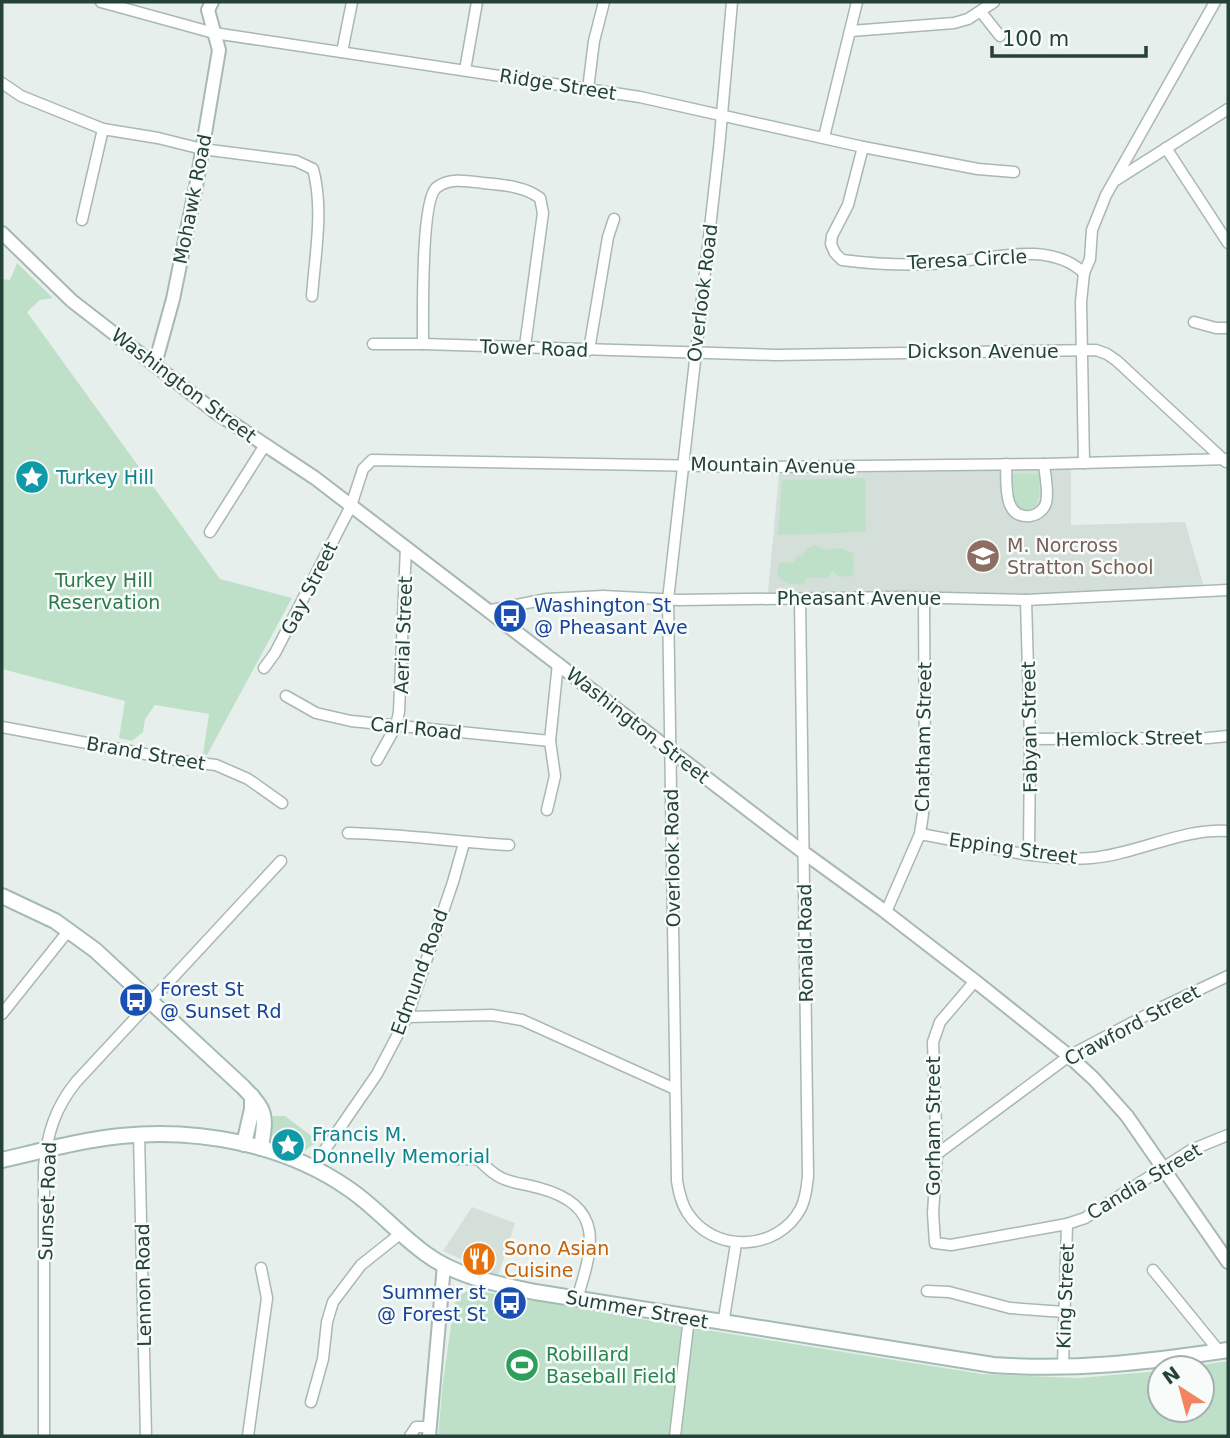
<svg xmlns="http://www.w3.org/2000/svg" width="1230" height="1438" font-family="'DejaVu Sans',sans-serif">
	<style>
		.built { fill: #d4dfda }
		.green { fill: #bfe0c8 }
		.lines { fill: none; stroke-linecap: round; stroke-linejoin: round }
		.minor-casing { stroke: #a8b8b2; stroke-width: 13 }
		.tertiary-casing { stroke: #a8b8b2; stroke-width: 16 }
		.secondary-casing { stroke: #a4bbb3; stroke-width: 18 }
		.minor { stroke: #fff; stroke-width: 10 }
		.tertiary { stroke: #fff; stroke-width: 12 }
		.secondary { stroke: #fff; stroke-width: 14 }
		.labels { text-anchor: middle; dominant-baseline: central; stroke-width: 5; stroke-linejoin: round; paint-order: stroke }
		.street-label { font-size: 19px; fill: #24423a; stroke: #f7fbf9 }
		.culture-label { font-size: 19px; fill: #0d838f; stroke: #f7fbf9; text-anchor: start }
		.education-label { font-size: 19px; fill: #785e54; stroke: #f7fbf9; text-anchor: start }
		.park-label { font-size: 19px; fill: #2d7a4b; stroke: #f7fbf9 }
		.transit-label { font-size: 19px; fill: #164399; stroke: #f7fbf9; text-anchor: start }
		.food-label { font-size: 19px; fill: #c56008; stroke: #f7fbf9; text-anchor: start }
		.leisure-label { font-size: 19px; fill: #27864d; stroke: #f7fbf9; text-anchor: start }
	</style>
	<rect width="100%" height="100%" fill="#e6efeb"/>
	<g class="built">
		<polygon points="1071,469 1071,525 1185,522 1204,587 1028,594 895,591 768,593 779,474"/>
		<polygon points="472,1207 515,1223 498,1276 443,1251"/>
	</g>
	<g class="green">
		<polygon points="17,263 53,298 40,300 27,312 220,579 292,598 207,755 203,754 209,714 155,705 145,719 143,732 132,741 119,738 125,701 2,669 2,279 10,280"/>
		<path d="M1010 474H1040L1039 496 1035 507 1025 511C1007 504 1011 491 1010 474Z"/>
		<polygon points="865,478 866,532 778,535 782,480"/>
		<path d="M815 545 826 550 841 548 853 553V575L851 577 838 576 832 571 828 578H806L805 584C792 585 784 585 777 573L779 563 794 562 796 557 803 555 806 549Z"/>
		<polygon points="273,1116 285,1116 318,1141 303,1152 282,1145 271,1134"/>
		<path d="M473 1290 675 1325 982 1374 1079 1378 1160 1371V1410H1202V1368H1182L1228 1361V1436H438L443 1381 454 1305C458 1295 462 1292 473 1290Z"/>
	</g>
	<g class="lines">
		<g class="minor-casing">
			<g id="minor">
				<polyline points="101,2 214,33 640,97 863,147 978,169 1014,172"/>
				<path d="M732 2 719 148 668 600 677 1181C679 1192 681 1203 687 1212 713 1254 778 1252 801 1208 806 1198 807 1186 808 1176L800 599"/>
				<polyline points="981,12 1000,36"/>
				<polyline points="851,31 954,23 968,19 994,2"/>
				<polyline points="342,52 352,2"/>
				<polyline points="465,70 477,2"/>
				<path d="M2 83 21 96 103 129 158 138 202 149 296 161 313 169C324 209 315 255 312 296"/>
				<polyline points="588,89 594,41 604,2"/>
				<polyline points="824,137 857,2"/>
				<path d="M863 147 848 205 832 236 831 244 835 253 842 260C874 264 913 266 945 263 989 260 1048 239 1084 273"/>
				<polyline points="1166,148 1228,243"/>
				<polyline points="1116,180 1228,109"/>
				<polyline points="82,220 103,129"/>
				<polyline points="1194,322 1216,328 1228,328"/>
				<polyline points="373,344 423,344 776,355 1096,350 1107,354 1117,361 1226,462"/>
				<path d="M423 344C423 318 421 202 436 188 449 177 468 181 483 183 503 185 524 186 540 198L543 213 525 346"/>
				<polyline points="589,350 608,237 614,219"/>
				<polyline points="1084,463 1081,302 1084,273 1090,259 1092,230 1106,195 1215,2"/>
				<path d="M1006 464C1007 482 1002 519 1030 516 1037 515 1044 510 1046 503 1049 492 1045 475 1044 464"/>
				<polyline points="210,532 265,445"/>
				<polyline points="1026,600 1030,739 1029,854"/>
				<polyline points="491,610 547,599 603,596 679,600 901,597 1026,600 1228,590"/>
				<polyline points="264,668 275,653 351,506 363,469 372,460 770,467 1044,464 1228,459"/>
				<polyline points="286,696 316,713 351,721 550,741"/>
				<polyline points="2,727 182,761 216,765 248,779 282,803"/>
				<polyline points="1030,739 1208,738 1228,736"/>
				<polyline points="377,760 396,726 399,712 406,547"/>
				<polyline points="547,810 555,776 550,741 558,663"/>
				<path d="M348 833C402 834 455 842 509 845"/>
				<path d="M920 834C974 843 1037 862 1091 858 1138 854 1181 828 1228 831"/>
				<polyline points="886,912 920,834 923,814 925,779 924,598"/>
				<polyline points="975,981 940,1022 933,1042 937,1154 933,1213 935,1243 951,1245 1067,1224 1085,1218 1191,1150 1228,1135"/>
				<polyline points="2,1014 69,930"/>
				<polyline points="407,1017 492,1015 522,1020 675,1089"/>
				<polyline points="139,1135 146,1436"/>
				<polyline points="937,1154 1069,1056 1156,1010 1228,976"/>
				<path d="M453 1159H478C502 1184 508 1180 539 1188 606 1206 593 1247 577 1299"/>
				<polyline points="313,1167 377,1074 407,1017 453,882 464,843"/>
				<polyline points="1153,1270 1219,1351"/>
				<polyline points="927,1291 949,1292 1010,1308 1064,1312"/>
				<polyline points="723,1324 736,1244"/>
				<polyline points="1063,1367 1067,1224"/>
				<polyline points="311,1402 323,1359 327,1322 333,1302 361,1265 400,1234"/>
				<path d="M44 1436V1167C47 1134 55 1108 76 1082L281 861"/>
				<polyline points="248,1436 267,1298 261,1268"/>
				<polyline points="410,1436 416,1427 430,1427"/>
				<polyline points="675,1436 689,1318"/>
			</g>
		</g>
		<g class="tertiary-casing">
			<g id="tertiary">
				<polyline points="2,233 72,301 214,411 315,478 803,852 883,910 975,981 1069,1056 1094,1079 1127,1116 1228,1262"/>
				<polyline points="155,364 173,299 197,181 219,50 208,10 212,2"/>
				<polyline points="429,1436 444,1265"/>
			</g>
		</g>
		<g class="secondary-casing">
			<g id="secondary">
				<path d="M2 896 55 921 95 950 243 1087C267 1112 266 1114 261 1148"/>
				<polyline points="244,1144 252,1109 252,1096"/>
				<path d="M2 1160C41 1151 81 1140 121 1136 198 1128 285 1144 349 1189 377 1208 398 1234 426 1254 457 1277 498 1284 535 1292L993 1365C1076 1371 1147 1362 1228 1350"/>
			</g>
		</g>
		<use href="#minor" class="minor"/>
		<use href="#tertiary" class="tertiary"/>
		<use href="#secondary" class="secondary"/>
	</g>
	<defs>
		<g id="sight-disc" transform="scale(1.75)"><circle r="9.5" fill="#0f9aa8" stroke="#f7fbf9"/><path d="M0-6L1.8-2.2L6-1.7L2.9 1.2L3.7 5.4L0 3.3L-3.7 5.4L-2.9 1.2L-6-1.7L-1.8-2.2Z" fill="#fff"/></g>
		<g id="school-disc" transform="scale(1.75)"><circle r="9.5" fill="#8d6e63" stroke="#f7fbf9"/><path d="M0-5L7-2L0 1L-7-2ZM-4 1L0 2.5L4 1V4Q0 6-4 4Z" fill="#fff"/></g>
		<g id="bus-disc" transform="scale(1.75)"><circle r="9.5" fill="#1a4fb4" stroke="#f7fbf9"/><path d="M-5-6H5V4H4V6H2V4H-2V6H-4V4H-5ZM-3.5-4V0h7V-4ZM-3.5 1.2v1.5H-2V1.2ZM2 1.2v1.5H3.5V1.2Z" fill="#fff"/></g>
		<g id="restaurant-disc" transform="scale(1.75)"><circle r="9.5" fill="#e8710a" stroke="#f7fbf9"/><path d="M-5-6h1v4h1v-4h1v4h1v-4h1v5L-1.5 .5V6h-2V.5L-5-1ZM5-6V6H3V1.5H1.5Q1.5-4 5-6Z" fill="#fff"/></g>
		<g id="stadium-disc" transform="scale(1.75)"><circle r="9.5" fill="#2e9e5b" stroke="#f7fbf9"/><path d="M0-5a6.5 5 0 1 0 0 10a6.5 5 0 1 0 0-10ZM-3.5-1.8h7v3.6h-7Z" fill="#fff"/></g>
	</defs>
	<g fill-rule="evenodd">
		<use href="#sight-disc" x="32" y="477"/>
		<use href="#school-disc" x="983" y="556"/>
		<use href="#bus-disc" x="510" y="616"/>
		<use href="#bus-disc" x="136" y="1000"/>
		<use href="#sight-disc" x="288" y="1145"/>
		<use href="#restaurant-disc" x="479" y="1259"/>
		<use href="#bus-disc" x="510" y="1303"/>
		<use href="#stadium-disc" x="522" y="1365"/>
	</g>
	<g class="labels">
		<g class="street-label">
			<text transform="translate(558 84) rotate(9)">Ridge Street</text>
			<text transform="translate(192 199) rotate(-79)">Mohawk Road</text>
			<text transform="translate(967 259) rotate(-3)">Teresa Circle</text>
			<text transform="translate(702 293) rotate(-83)">Overlook Road</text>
			<text transform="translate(534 348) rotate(2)">Tower Road</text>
			<text x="983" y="351">Dickson Avenue</text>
			<text transform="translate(184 385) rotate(37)">Washington Street</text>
			<text transform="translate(773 465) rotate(1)">Mountain Avenue</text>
			<text transform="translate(309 588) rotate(-63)">Gay Street</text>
			<text x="859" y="598">Pheasant Avenue</text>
			<text transform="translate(403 635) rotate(-88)">Aerial Street</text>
			<text transform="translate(638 725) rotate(38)">Washington Street</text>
			<text transform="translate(1029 727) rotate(-91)">Fabyan Street</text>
			<text transform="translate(416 728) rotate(6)">Carl Road</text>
			<text transform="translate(923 737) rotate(-89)">Chatham Street</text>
			<text transform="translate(1129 738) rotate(-1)">Hemlock Street</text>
			<text transform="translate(146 753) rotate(10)">Brand Street</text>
			<text transform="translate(1013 848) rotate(8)">Epping Street</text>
			<text transform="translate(672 858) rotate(-91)">Overlook Road</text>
			<text transform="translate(805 943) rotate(-91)">Ronald Road</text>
			<text transform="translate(419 972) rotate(-70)">Edmund Road</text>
			<text transform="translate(1132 1025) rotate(-28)">Crawford Street</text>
			<text transform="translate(933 1126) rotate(-90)">Gorham Street</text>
			<text transform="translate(1144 1181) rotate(-31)">Candia Street</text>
			<text transform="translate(47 1201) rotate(-88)">Sunset Road</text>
			<text transform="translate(143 1285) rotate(-91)">Lennon Road</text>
			<text transform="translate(1065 1296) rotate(-88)">King Street</text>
			<text transform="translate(637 1309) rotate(10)">Summer Street</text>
		</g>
		<g class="culture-label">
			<text x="56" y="477">Turkey Hill</text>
			<text x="312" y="1134">Francis M.<tspan x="312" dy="22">Donnelly Memorial</tspan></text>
		</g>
		<g class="education-label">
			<text x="1007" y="545">M. Norcross<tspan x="1007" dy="22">Stratton School</tspan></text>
		</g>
		<g class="park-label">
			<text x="104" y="580">Turkey Hill<tspan x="104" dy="22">Reservation</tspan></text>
		</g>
		<g class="transit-label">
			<text x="534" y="605">Washington St<tspan x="534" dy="22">@ Pheasant Ave</tspan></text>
			<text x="160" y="989">Forest St<tspan x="160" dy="22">@ Sunset Rd</tspan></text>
			<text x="486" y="1292" text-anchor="end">Summer st<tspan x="486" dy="22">@ Forest St</tspan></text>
		</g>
		<g class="food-label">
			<text x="504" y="1248">Sono Asian<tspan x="504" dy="22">Cuisine</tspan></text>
		</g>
		<g class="leisure-label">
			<text x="546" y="1354">Robillard<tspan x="546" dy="22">Baseball Field</tspan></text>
		</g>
	</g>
	<rect width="1230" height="1438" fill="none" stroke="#24423a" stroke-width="7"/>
	<g transform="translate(1181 1389) rotate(324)"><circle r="33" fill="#f7fbf9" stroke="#a3b1ad" stroke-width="2"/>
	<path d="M0-5L12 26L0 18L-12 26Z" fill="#f4845f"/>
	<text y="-10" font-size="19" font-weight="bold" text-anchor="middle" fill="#24423a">N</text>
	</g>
	<path d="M992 46v10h154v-10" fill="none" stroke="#24423a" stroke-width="3.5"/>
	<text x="1002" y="46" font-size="21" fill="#24423a" stroke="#f7fbf9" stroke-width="5" paint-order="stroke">100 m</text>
</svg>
